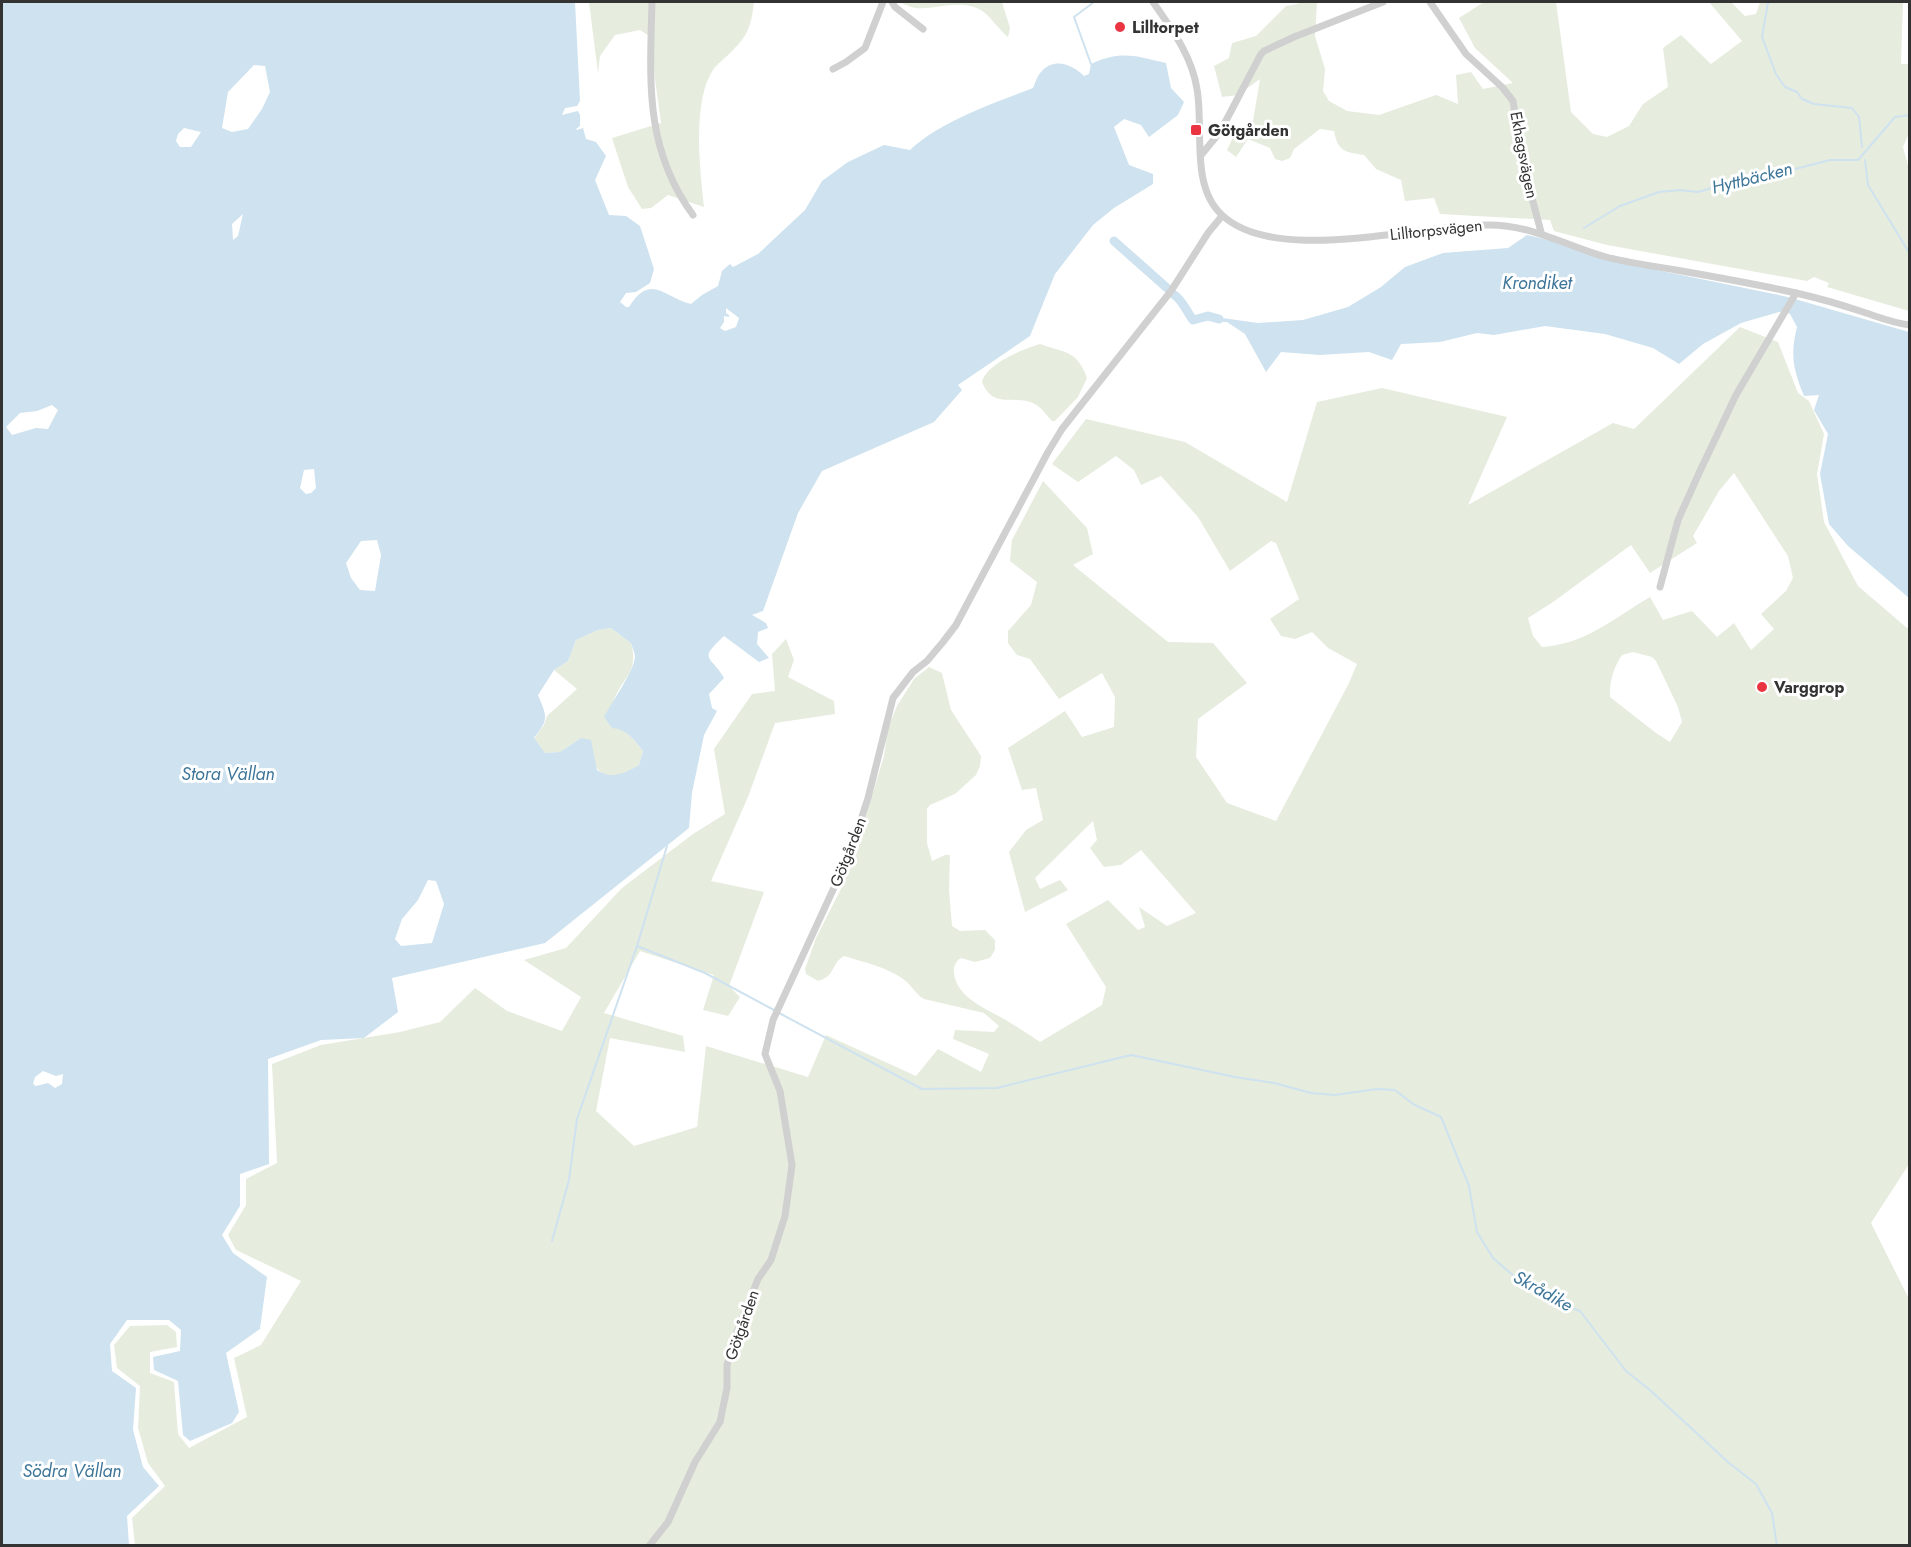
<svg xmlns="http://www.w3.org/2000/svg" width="1911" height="1547" font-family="Jost,sans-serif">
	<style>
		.green { fill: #e6ecde; fill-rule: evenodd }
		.water { fill: #cee2ef; fill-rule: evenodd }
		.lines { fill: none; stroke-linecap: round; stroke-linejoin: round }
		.stream { stroke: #cee2ef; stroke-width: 2 }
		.canal { stroke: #cee2ef; stroke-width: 9 }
		.minor { stroke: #d0d0d0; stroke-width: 7 }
		.poi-dot { fill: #ea3442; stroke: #fff; stroke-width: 2 }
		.labels { text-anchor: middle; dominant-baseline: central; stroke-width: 6; stroke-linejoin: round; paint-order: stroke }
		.poi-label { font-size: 16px; font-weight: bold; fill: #333; stroke: #fff; text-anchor: start }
		.street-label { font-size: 16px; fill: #333; stroke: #fff }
		.water-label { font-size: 18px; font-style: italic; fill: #3d7599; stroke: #fff }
	</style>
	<rect width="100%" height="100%" fill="#fff"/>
	<g class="green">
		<path d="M589 2H754C751 27 748 36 729 54 724 59 717 64 713 70 692 101 700 171 704 207L668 195 651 208 642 209 628 187 612 138 661 123 655 79 651 37 640 30 615 35 600 56 598 73Z"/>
		<path d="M897 2H1002L1010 28 1008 37C997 28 990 14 977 8 956 0 935 10 915 8 909 7 903 3 897 2Z"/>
		<path d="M1300 2H1317L1315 36 1325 69 1323 91 1329 101 1347 111 1379 115 1436 95 1458 104 1456 75 1471 72 1483 89 1513 83 1475 48 1459 18 1484 2H1556L1571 112 1593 134 1607 137 1629 126 1643 104 1668 87 1663 48 1681 35 1711 64 1742 41 1709 2H1731L1745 16 1756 14 1760 2H1903L1901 64H1910L1909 133 1903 147 1910 173 1909 311 1827 287 1829 283 1814 277 1807 281 1607 245 1554 231 1550 220 1440 214 1434 198 1405 201 1401 180 1376 169 1364 155C1345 152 1338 152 1334 131L1320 129 1294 149 1290 158 1282 161 1275 159 1270 148 1248 139 1236 157 1227 150 1237 129 1253 121 1260 79 1238 95 1222 97 1214 66 1229 58 1232 43 1256 36 1286 6 1298 4Z"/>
		<path d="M1740 327 1778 342 1798 393 1809 401 1824 434 1817 474 1824 522 1858 586 1907 628 1909 627V1164L1871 1223 1909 1299V1545H135L132 1518 165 1486 148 1463 138 1428 140 1386 117 1368 114 1345 130 1326 167 1325 176 1332 177 1347 150 1352V1373L174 1382 178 1434 189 1448 247 1417 234 1358 261 1345 301 1281 236 1250 228 1235 246 1205V1179L277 1163 272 1064 321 1045 400 1032 440 1022 475 988 507 1011 562 1031 581 997 524 960 566 948 622 888 693 834 725 814 714 749 752 694 775 691 772 654 786 639 794 660 788 677 834 701 835 714 775 723 748 797 711 881 764 892 729 986 740 997 728 1016 703 1010 714 975 640 951 604 1013 683 1036 685 1052 610 1038 596 1111 634 1146 697 1127 706 1046 808 1077 826 1035 916 1076 938 1049 981 1072 989 1054 953 1039 955 1030 994 1032 999 1026 984 1013 924 999C915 994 912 985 903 979 887 967 863 962 844 956 831 963 836 976 818 981L806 974 805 969 816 938 843 885 858 842 884 756 888 728 897 706 914 679 929 667 942 673 951 710 981 756 980 766 976 775 955 794 930 805 927 809V843L932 861 945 855H950L949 890 952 926 960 931 985 930 995 940V950L990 958 975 962 961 958C956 961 953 967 954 973 957 998 985 1008 1004 1019 1016 1026 1028 1034 1040 1042L1102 1005 1106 987 1066 924 1108 900 1138 930 1145 927 1139 907 1167 926 1196 913 1141 850 1121 865 1104 867 1090 848 1097 840 1093 821 1035 878 1040 889 1060 880 1068 890 1025 912 1009 852 1026 830 1043 820 1036 788 1022 790 1008 748 1065 711 1082 737 1114 727 1115 697 1102 673 1059 699 1030 659 1017 655 1008 643V631L1031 605 1037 582 1010 561 1012 540 1043 481 1087 528 1093 554 1073 565 1168 642 1213 643 1247 683 1198 719 1196 757 1227 803 1276 821 1349 683 1357 664 1328 648 1312 632 1295 639 1281 636 1270 619 1299 599 1276 543 1271 541 1230 571 1198 517 1161 476 1141 485 1134 470 1116 456 1078 482 1052 464 1086 419 1185 442 1287 502 1317 402 1382 388 1507 417 1468 505 1613 423 1634 429ZM1734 473 1788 556 1793 578 1786 591 1761 614 1774 629 1751 650 1734 623 1717 637 1692 611 1663 620 1650 597C1614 618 1586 644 1542 647L1533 636 1528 618 1553 602 1631 545 1650 573 1697 543 1693 536 1719 491ZM1633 652 1652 657 1656 661 1678 707 1682 722 1670 742 1656 733 1610 697C1609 683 1614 666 1622 655Z"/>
		<path d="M1040 344C1065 353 1077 350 1087 378L1078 397 1055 421H1052C1047 416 1042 408 1035 404 1015 394 993 410 982 382 986 364 1023 349 1040 344Z"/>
		<path d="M611 628 631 643C638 670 627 673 616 695 611 703 613 718 612 727 626 729 635 740 643 751L639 765C601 789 596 770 581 738L560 752 545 753 534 739 544 725 547 716 577 689 554 670 568 661 576 640 598 630Z"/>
	</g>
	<g class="water">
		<path d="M2 2H575L580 101 577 106 565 108 562 115 578 111 580 115V126L576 129 577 130 583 128 586 139 596 142 606 156 595 180 609 215 626 216 640 226 654 269 650 283 636 292 626 293 620 302 626 307H629C651 272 664 298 691 304L702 295 718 286 722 271 730 264 733 267 758 254 805 210 822 181 848 162 884 145 910 150C939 122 994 103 1033 88 1035 83 1038 74 1042 71 1055 57 1073 65 1084 76L1089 74 1091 64C1121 50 1135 56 1166 63L1171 88 1184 102 1178 115 1149 137 1141 125 1124 119 1114 127 1129 165 1153 174V184L1114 208 1093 225 1055 274 1030 336 958 385 962 390 934 422 822 471 798 513 763 611 752 615 766 623 768 628 758 632 757 644 769 658 759 662 724 636C697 661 711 655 724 678L709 694 712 708 717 711 704 735 692 793 689 828 545 943 392 978 398 1012 364 1038 321 1040 268 1059 269 1164 240 1174V1206L222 1235 233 1253 267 1277 260 1329 226 1353 239 1412 232 1423 190 1441 183 1435 178 1381 154 1370 153 1357 180 1351 181 1330 169 1320H127L110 1344 112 1371 136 1388 133 1430 143 1467 159 1486 127 1516 129 1545H2ZM254 65 265 66 270 92 262 109 248 129 232 132 222 128 228 92ZM184 128 201 132 191 147H180L176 141 178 134ZM243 214 238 236 233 240 232 224ZM726 308 739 318 736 327 725 331 720 328 724 322V316L729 317V315L726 313ZM52 405 58 410 48 429 36 428 12 435 6 427 20 413 37 411ZM314 469 316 488 311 493 306 494 300 488 304 470ZM377 540 381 555 375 591 360 590 351 578 346 563 361 541ZM611 628 631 643C632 647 635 653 635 657 634 671 612 702 604 717L612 728C626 729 635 740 643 751L639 765C625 773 611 780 597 770L591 740 581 738 560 752 545 753 534 738C549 719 547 717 538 695L554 670 568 661 576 640 598 630ZM428 880 436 881 444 904 432 943 401 946 395 939 402 919 418 900ZM43 1071 56 1076 63 1074 62 1084 55 1088 48 1083 36 1086 33 1084 35 1077Z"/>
		<path d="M1527 235 1566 244 1608 260 1788 297 1909 332V598L1848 546 1829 524 1820 474 1828 434 1814 410 1819 395 1804 396C1793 369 1790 355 1797 327L1790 314 1783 311 1741 323 1703 344 1679 364 1653 348 1605 334 1545 326 1494 335 1477 333 1440 342 1401 344 1392 360 1369 352 1320 355 1281 352 1266 372 1245 334 1227 322 1211 321 1208 316 1258 323 1303 320 1348 307 1381 287 1405 267 1443 253 1508 248Z"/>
	</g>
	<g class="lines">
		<g class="stream">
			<polyline points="1768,2 1762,37 1776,74 1785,87 1797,92 1802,99 1814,104 1852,108 1859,117 1862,147"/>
			<polyline points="1091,64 1074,17 1094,2"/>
			<polyline points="1865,160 1868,185 1910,254"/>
			<polyline points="1584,228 1620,206 1659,192 1680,190 1698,192 1768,172 1795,169 1830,160 1858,160 1895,117 1910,115"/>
			<polyline points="637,946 705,973 774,1010"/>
			<polyline points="779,1013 922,1089 997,1088 1131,1055 1235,1077 1274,1083 1311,1093 1335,1095 1377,1089 1395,1090 1413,1104 1441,1117 1469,1186 1477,1232 1493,1258 1523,1284 1553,1301 1580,1311 1626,1371 1651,1391 1729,1463 1756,1484 1772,1513 1777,1546"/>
			<polyline points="552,1241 569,1180 577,1119 637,946 667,846"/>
		</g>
		<g class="canal">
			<polyline points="1114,241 1167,288"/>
			<path d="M1173 294C1183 300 1186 311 1193 320L1208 316 1219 319"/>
		</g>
		<g class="minor">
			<path d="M652 2C650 80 644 148 693 215"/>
			<polyline points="892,2 895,7 923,29"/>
			<path d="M1153 2C1171 28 1192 56 1197 89 1204 128 1190 186 1222 215 1276 266 1419 224 1489 225 1533 225 1566 246 1606 257 1629 263 1653 266 1676 270 1716 277 1756 284 1796 293 1818 298 1839 304 1860 311 1876 316 1892 323 1910 325"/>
			<polyline points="1430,2 1466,54 1502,87 1513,101 1524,168 1541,232"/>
			<polyline points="833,69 846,62 865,48 883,2"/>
			<polyline points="1202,154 1220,132 1261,54 1264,51 1294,37 1383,2"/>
			<polyline points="1660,587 1678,520 1700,471 1736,395 1796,293"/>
			<polyline points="649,1546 668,1522 695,1462 720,1422 727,1388 727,1365 737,1332 758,1279 771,1260 785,1216 792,1165 780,1091 765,1054 773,1020 850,853 868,798 893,698 913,672 927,661 943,642 956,625 1048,452 1062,429 1171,291 1208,233 1222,216"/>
		</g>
	</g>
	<g class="poi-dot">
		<circle cx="1120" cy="27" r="6"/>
		<rect x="1190" y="124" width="12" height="12" rx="3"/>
		<circle cx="1762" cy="687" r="6"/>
	</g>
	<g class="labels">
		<g class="poi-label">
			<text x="1132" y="27">Lilltorpet</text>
			<text x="1208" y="130">Götgården</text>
			<text x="1774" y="687">Varggrop</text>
		</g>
		<g class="street-label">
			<text transform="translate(1524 155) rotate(79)">Ekhagsvägen</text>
			<text transform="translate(1436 230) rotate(-6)">Lilltorpsvägen</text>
			<text transform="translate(848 852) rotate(-69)">Götgården</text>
			<text transform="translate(742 1325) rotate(-71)">Götgården</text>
		</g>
		<g class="water-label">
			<text transform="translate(1752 178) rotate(-14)">Hyttbäcken</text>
			<text x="1537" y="283">Krondiket</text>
			<text x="228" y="774">Stora Vällan</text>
			<text transform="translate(1543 1291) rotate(29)">Skrådike</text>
			<text x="72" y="1471">Södra Vällan</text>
		</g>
	</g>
	<rect width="1911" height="1547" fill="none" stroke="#333333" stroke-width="6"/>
</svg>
